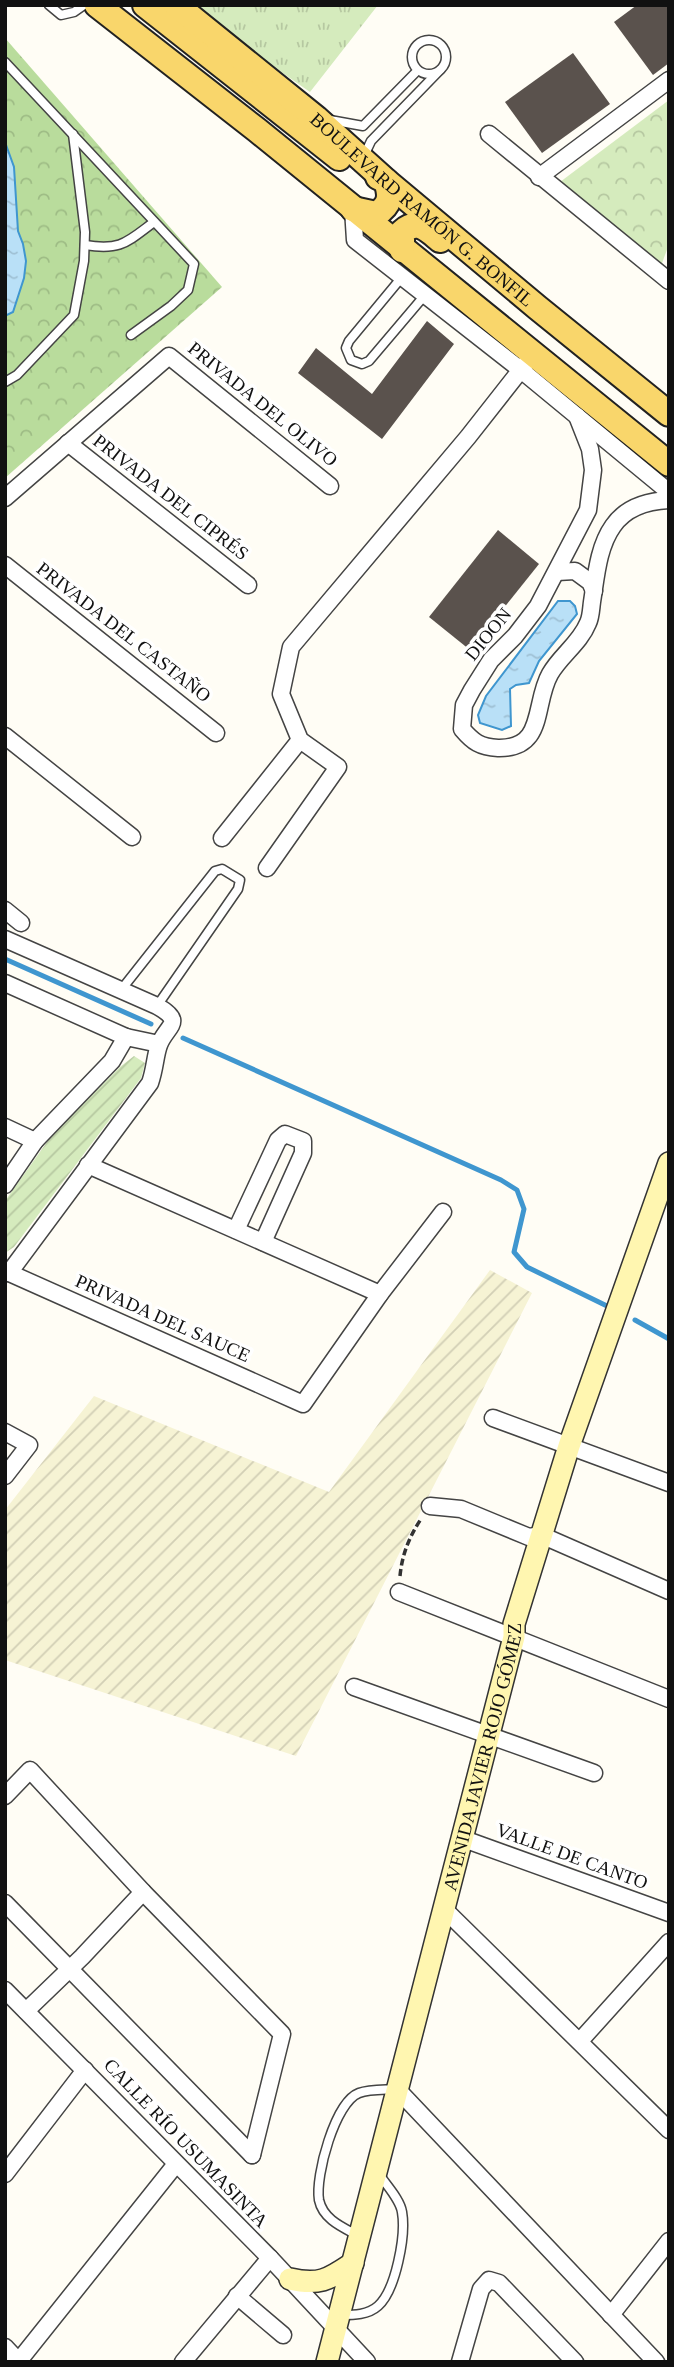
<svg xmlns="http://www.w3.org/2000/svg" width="674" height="2367" font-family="'Times New Roman',serif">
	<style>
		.farmland { fill: url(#farmland-furrows) }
		.grass { fill: url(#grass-tufts) }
		.forest { fill: url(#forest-crowns) }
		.park { fill: url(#park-crowns) }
		.garden { fill: url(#garden-furrows) }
		.water { fill: url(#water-ripples); stroke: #3f96cf; stroke-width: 2 }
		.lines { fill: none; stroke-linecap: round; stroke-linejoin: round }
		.stream { stroke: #3f96cf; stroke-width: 5 }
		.building { fill: #5a524d }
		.lane-casing { stroke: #444; stroke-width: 11 }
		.street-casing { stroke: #444; stroke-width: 19 }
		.secondary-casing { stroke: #333; stroke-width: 24 }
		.primary-casing { stroke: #222; stroke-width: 28 }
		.path { stroke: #333; stroke-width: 3.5; stroke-dasharray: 7 3.5; stroke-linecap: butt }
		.lane { stroke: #fff; stroke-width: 8 }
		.street { stroke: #fff; stroke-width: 16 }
		.secondary { stroke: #fff6b0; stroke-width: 21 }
		.primary { stroke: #f9d66b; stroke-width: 24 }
		.labels { text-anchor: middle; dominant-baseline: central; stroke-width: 7; stroke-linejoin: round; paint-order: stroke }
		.street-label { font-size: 19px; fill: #111; stroke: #fff }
	</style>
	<defs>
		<pattern id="farmland-furrows" width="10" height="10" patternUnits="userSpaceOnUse" patternTransform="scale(1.75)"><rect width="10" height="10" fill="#f6f3d4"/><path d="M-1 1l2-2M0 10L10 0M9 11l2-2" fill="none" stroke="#d2cfb5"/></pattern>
		<pattern id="grass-tufts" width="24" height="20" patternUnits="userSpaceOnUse" patternTransform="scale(1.75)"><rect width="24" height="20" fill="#d5ebbd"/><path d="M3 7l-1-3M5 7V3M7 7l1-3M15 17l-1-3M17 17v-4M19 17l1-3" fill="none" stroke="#b6c8a1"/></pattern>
		<pattern id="forest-crowns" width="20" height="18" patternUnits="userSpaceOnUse" patternTransform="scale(1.75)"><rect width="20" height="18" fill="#b9dc9c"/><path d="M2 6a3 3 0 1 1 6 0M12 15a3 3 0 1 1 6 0" fill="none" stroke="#9ebc85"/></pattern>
		<pattern id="park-crowns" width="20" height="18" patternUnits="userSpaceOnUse" patternTransform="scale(1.75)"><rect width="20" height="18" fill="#d5ebbd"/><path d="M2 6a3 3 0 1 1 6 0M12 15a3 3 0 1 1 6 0" fill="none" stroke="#b6c8a1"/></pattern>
		<pattern id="garden-furrows" width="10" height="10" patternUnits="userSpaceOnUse" patternTransform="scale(1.75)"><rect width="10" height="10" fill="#d5ebbd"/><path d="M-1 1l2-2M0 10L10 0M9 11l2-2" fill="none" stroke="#b6c8a1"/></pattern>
		<pattern id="water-ripples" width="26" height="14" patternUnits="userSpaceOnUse" patternTransform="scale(1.75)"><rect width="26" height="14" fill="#b9e0f7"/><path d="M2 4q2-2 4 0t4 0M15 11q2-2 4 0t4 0" fill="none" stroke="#9ebfd3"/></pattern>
	</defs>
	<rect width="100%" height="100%" fill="#fffdf5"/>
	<polygon class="farmland" points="490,1270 532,1293 296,1756 5,1660 5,1510 94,1396 329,1492"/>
	<polygon class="grass" points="187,5 378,5 310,92 254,53 224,41"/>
	<polygon class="forest" points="5,38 222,287 5,478"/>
	<polygon class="park" points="669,100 669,244 661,266 560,182"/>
	<polygon class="garden" points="134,1056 145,1063 141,1078 14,1247 5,1253 5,1201 52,1135 120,1067"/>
	<g class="water">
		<polygon points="5,142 14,167 18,231 23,244 26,261 24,278 13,312 5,316"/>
		<polygon points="558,601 570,601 575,606 577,614 539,661 529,683 516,685 510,689 511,726 502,730 480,723 478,715 486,696"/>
	</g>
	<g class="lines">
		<g class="stream">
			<polyline points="5,959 151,1024"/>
			<polyline points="183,1038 501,1180 517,1190 524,1209 514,1252 527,1267 607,1306"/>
			<polyline points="635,1320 669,1339"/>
		</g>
	</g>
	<g class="building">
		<polygon points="637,5 669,5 669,63 653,75 614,22"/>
		<polygon points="573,53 610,104 542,153 505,102"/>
		<polygon points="427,321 454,344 382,439 298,373 316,348 372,394"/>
		<polygon points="498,530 539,564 470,650 429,617"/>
	</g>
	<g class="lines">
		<g class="lane-casing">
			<g id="lane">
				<polyline points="49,5 61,15 74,12 84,5"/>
				<circle cx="429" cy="57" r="17"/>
				<polyline points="5,62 194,264 188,290 171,306 131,335"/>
				<polyline points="330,120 363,126 417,71"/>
				<polyline points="364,156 371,141 440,70"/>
				<path d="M85 245C121 251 127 242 154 222"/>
				<polyline points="402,277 349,341 346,348 351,360 362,364 369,361 425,295"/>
				<polyline points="5,382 17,375 74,315 84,261 85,232 73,134"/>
				<polyline points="121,990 215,871 222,869 240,880 238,889 157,1006"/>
				<path d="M357 2235C342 2227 323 2219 319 2200 315 2176 335 2102 359 2093 370 2089 385 2090 397 2089"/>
				<path d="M341 2315C354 2315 368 2315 378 2306 396 2290 406 2235 402 2212 400 2199 386 2185 379 2174"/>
			</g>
		</g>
		<g class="street-casing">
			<g id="street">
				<polyline points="489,134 669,281"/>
				<polyline points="539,177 669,80"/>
				<polyline points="353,209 355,240 521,370 669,492"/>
				<path d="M577 416 590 449 593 470 588 510 538 606 515 636 491 660 472 690 464 705 462 729C473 742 480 747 498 748 546 749 533 704 550 674 560 656 580 643 588 623 591 617 591 609 592 602 596 577 598 547 613 526 626 507 647 501 669 500"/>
				<polyline points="68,443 248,585"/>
				<polyline points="5,498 169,356 330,486"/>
				<polyline points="5,565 216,733"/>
				<polyline points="557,572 575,571 590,582 594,591"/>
				<polyline points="5,736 132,837"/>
				<polyline points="222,838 300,740"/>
				<polyline points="267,868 338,767 300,740 281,694 291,647 468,437 534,353"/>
				<polyline points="5,910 21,923"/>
				<path d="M5 939 157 1006C186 1022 166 1026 159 1045 155 1056 155 1069 150 1083L9 1273"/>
				<polyline points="5,983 126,1037 159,1044"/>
				<polyline points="5,1127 35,1141"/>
				<polyline points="88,1165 380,1294"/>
				<polyline points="5,1185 35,1141 112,1061 126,1037"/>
				<polyline points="236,1230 278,1140 285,1134 303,1141 303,1153 263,1242"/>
				<polyline points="5,1271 303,1404 380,1294 443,1212"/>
				<polyline points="493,1418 669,1483"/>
				<polyline points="5,1432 29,1445 5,1476"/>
				<polyline points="430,1506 461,1509 529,1537 541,1535 669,1591"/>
				<polyline points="399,1592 669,1699"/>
				<polyline points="354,1687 594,1773"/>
				<polyline points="5,1796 30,1770 143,1892 282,2034 252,2155"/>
				<polyline points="461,1838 669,1913"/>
				<polyline points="5,1903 252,2155"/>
				<polyline points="443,1908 669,2130"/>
				<polyline points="5,1990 270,2258 367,2362"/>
				<polyline points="26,2011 82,1957 143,1892"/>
				<polyline points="580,2041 669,1942"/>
				<polyline points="397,2089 656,2362"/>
				<polyline points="5,2174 85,2070"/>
				<polyline points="237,2296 283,2335"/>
				<polyline points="611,2315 669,2241"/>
				<polyline points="5,2347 19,2362"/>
				<polyline points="18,2362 176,2164"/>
				<polyline points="183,2362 270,2258"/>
				<polyline points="460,2362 481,2289 489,2280 499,2283 575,2362"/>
			</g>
		</g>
		<g class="secondary-casing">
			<g id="secondary">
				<path d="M290 2279C320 2286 329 2279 353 2263"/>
				<path id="s1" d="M327 2362 514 1637V1624L569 1446 669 1163"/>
			</g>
		</g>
		<g class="primary-casing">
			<g id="primary">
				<polyline points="97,5 257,130 669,464"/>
				<polyline points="145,5 339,158"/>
				<path id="s2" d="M176 5 316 118 386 181 538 308 669 414"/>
				<path d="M353 209 376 214C391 205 391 196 386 181L378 177"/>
				<path d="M402 250V232C417 218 428 230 440 240"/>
			</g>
		</g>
		<path class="path" d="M400 1576C402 1555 409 1537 421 1519"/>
		<use href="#lane" class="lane"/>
		<use href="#street" class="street"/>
		<use href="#secondary" class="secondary"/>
		<use href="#primary" class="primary"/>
	</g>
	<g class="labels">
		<g class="street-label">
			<text stroke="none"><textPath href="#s2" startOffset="320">BOULEVARD RAMÓN G. BONFIL</textPath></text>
			<text transform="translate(263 404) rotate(39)">PRIVADA DEL OLIVO</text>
			<text transform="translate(171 497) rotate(38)">PRIVADA DEL CIPRÉS</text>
			<text transform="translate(124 632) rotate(38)">PRIVADA DEL CASTAÑO</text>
			<text transform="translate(488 634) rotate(-51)">DIOON</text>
			<text transform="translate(163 1318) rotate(24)">PRIVADA DEL SAUCE</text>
			<text stroke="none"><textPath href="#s1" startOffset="625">AVENIDA JAVIER ROJO GÓMEZ</textPath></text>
			<text transform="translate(572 1856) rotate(20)">VALLE DE CANTO</text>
			<text transform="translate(186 2143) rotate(46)">CALLE RÍO USUMASINTA</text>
		</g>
	</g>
	<rect width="674" height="2367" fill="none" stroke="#111111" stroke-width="14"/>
</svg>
